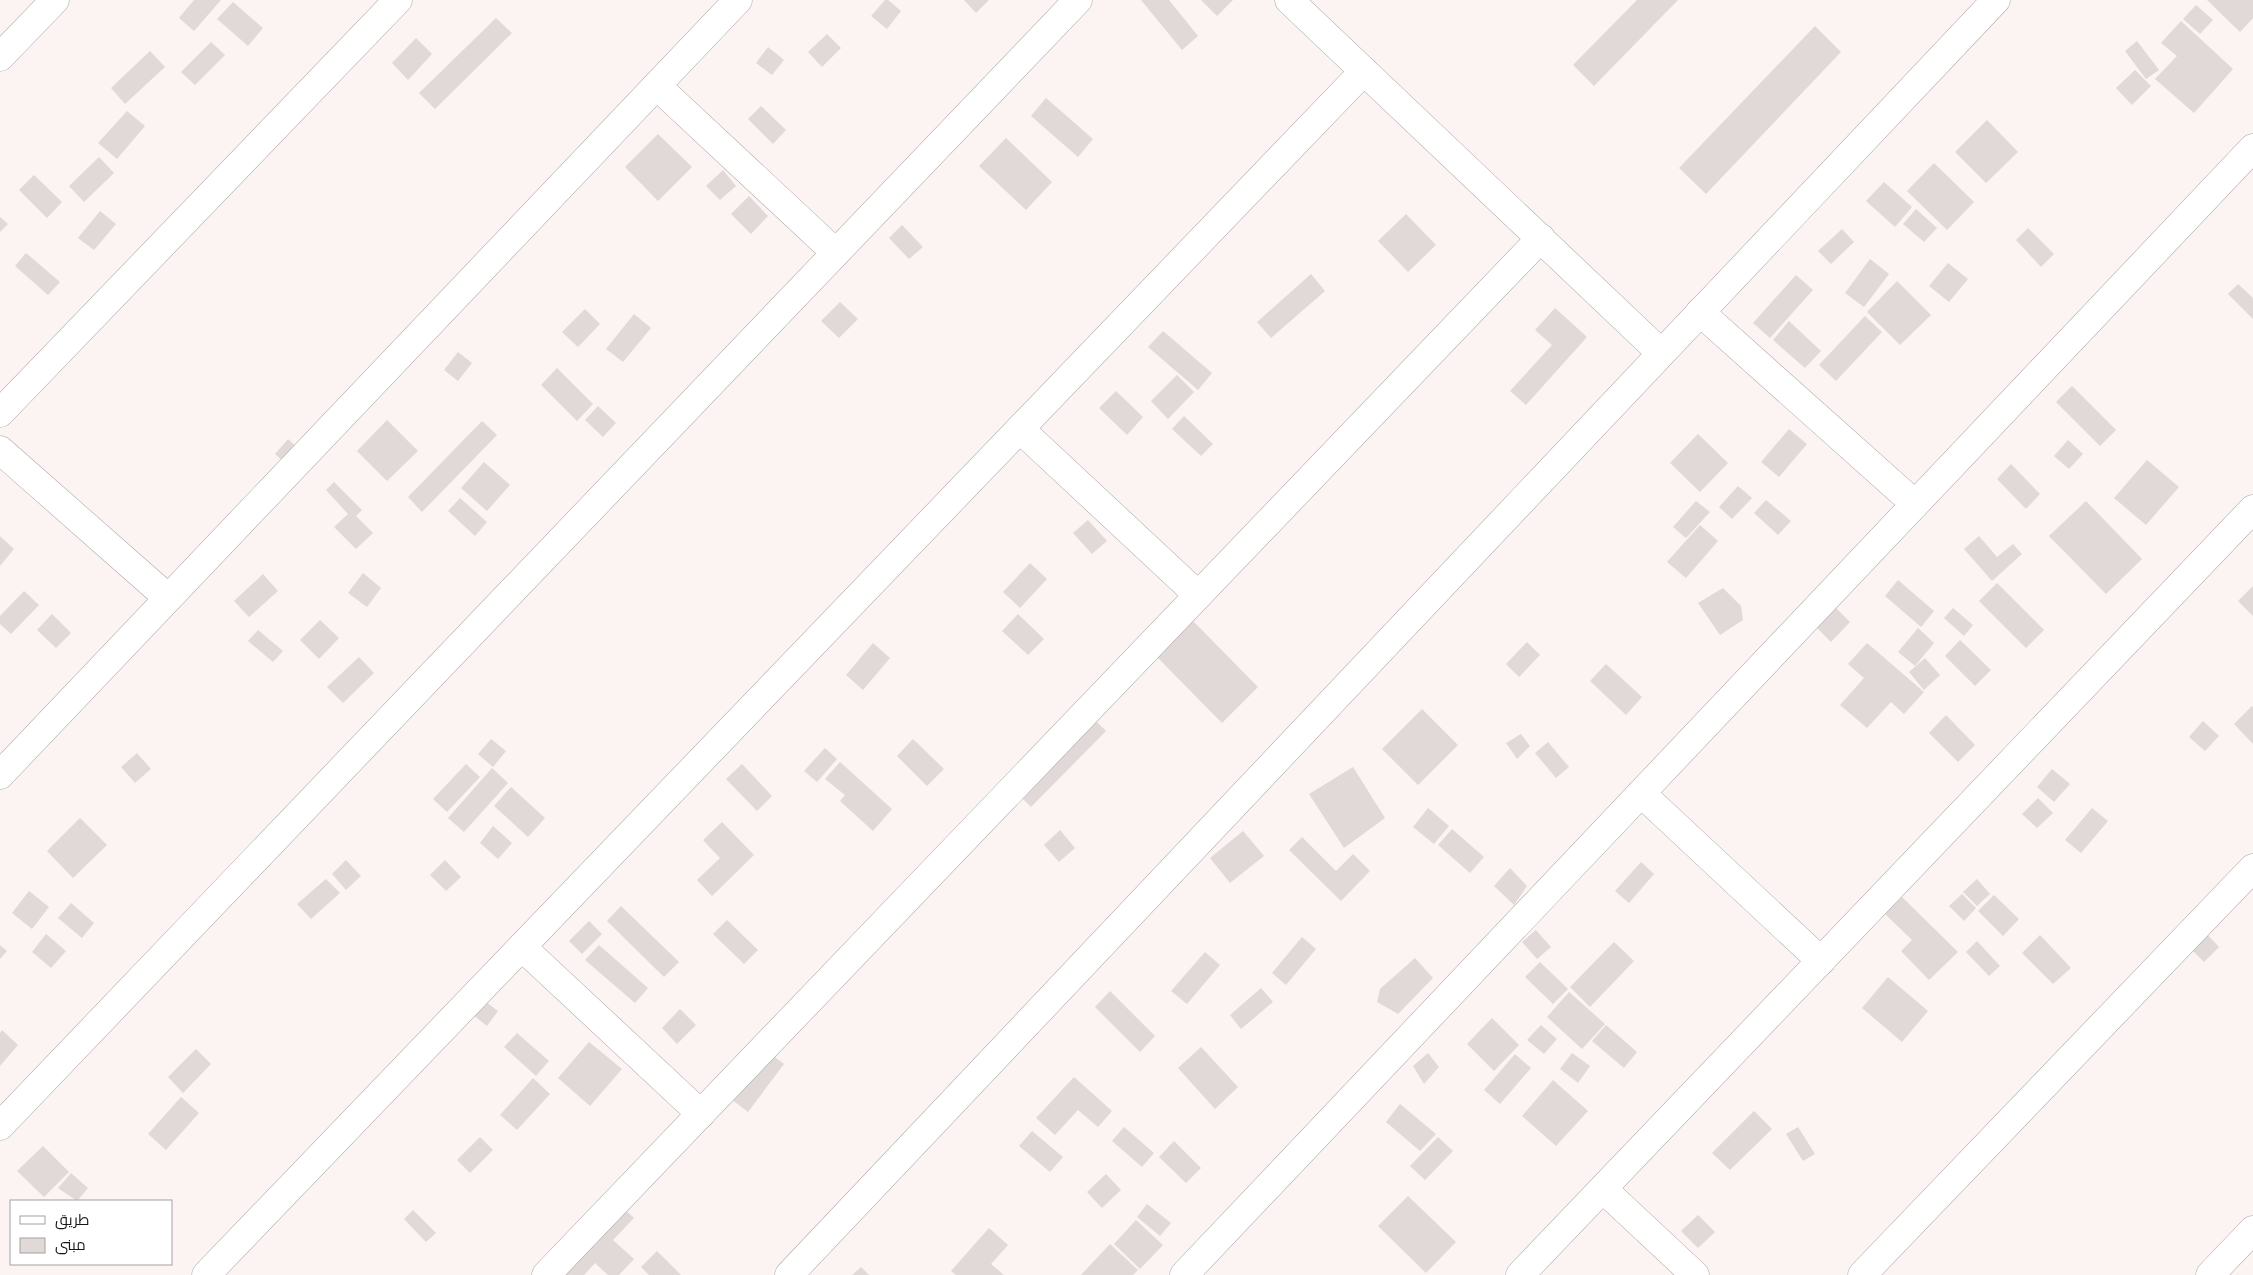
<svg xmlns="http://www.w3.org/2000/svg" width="2253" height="1275" font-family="'Fira Sans Condensed',Cairo,sans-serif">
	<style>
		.building { fill: #e1d8d8 }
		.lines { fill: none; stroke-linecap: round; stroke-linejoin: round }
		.minor-casing { stroke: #aca4a3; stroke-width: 29 }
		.minor { stroke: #fff; stroke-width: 28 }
	</style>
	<rect width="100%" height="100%" fill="#fcf3f3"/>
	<g class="building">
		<polygon points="194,0 221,0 194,31 179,18"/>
		<polygon points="885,0 888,0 901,11 887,29 871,16"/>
		<polygon points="964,0 989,0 976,13"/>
		<polygon points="1141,0 1169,0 1198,36 1182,50"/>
		<polygon points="1201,0 1233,0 1217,16"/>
		<polygon points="1637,0 1678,0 1594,86 1573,65"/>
		<polygon points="2207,0 2253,0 2253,18 2240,32"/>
		<polygon points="233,2 263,28 248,46 217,19"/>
		<polygon points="2196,5 2213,20 2200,34 2183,19"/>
		<polygon points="496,18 512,33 435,109 419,93"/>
		<polygon points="2181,21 2233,69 2194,113 2155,79 2177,56 2161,43"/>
		<polygon points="1815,26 1841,52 1706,194 1679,168"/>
		<polygon points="827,34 841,48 822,67 808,52"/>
		<polygon points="416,38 432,54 408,80 392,63"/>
		<polygon points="2137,41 2159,70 2146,79 2125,51"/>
		<polygon points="211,42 225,55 195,85 181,72"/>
		<polygon points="768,47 784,60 772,75 756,63"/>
		<polygon points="150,51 165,67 125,104 111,88"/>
		<polygon points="2135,70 2151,86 2132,105 2116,88"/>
		<polygon points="1046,98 1093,139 1078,157 1031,116"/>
		<polygon points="761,106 786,130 773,144 748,119"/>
		<polygon points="127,111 145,126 117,159 98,143"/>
		<polygon points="1987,120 2018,152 1986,183 1955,152"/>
		<polygon points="658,134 692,167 658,201 625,167"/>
		<polygon points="1006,138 1052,182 1026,210 979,166"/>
		<polygon points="99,157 114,173 84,202 69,186"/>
		<polygon points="1934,163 1974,202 1947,230 1907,191"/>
		<polygon points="723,170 736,186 720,200 706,186"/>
		<polygon points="34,175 62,202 47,218 19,190"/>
		<polygon points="1884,182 1912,207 1895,227 1866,201"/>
		<polygon points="749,196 768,216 751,234 731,214"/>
		<polygon points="1916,209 1937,228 1924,242 1903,224"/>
		<polygon points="100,211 116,224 94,250 78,238"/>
		<polygon points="1406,214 1436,245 1408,272 1378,241"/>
		<polygon points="0,217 8,224 0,232"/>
		<polygon points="902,225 923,247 909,259 889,238"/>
		<polygon points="2028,228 2054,254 2041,267 2016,240"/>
		<polygon points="1842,229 1854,242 1831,264 1818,251"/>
		<polygon points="26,253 60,282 48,295 15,266"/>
		<polygon points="1870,259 1889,274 1864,307 1845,293"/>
		<polygon points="1948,263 1968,279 1949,302 1929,286"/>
		<polygon points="1311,274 1325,291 1271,338 1257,322"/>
		<polygon points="1796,275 1813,290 1770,338 1753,323"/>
		<polygon points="1897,281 1931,315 1900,345 1867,312"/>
		<polygon points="2238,284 2253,298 2253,319 2228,294"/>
		<polygon points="840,302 858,319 839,338 821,321"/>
		<polygon points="1555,308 1587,337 1526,405 1510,391 1552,345 1535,330"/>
		<polygon points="585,309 600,324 578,347 562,332"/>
		<polygon points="634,314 651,328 623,362 606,349"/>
		<polygon points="1865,316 1882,332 1836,381 1819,365"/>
		<polygon points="1789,321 1821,351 1805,368 1773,340"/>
		<polygon points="1163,331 1212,373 1198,390 1148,347"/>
		<polygon points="458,352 472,363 458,381 444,370"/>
		<polygon points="557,368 593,404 577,421 541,385"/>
		<polygon points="1177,375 1194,392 1168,419 1151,401"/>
		<polygon points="2072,386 2116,430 2100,446 2056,402"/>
		<polygon points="1116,391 1143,417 1127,435 1099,408"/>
		<polygon points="598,406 616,423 603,437 585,420"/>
		<polygon points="1184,416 1213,444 1201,456 1172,429"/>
		<polygon points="387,420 418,451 387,481 357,451"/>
		<polygon points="482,421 497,435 422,512 408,497"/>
		<polygon points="1789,429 1807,444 1779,477 1761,462"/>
		<polygon points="1698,434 1728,463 1700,492 1670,463"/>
		<polygon points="288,439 306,455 293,470 275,454"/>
		<polygon points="2068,440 2083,454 2069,469 2054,456"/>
		<polygon points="2147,460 2179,487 2146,525 2114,498"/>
		<polygon points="484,462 510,485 487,511 461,488"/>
		<polygon points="2011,464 2040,494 2026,509 1997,479"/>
		<polygon points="334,482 362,510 356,516 373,533 356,549 334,527 348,514 326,490"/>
		<polygon points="1738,486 1752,498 1732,519 1719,507"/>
		<polygon points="460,498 487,522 475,536 448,511"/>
		<polygon points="1766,500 1791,521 1778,535 1754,513"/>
		<polygon points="1696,501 1710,512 1686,538 1673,527"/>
		<polygon points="2086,501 2142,559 2106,594 2049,536"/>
		<polygon points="1088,520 1107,541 1092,554 1073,533"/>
		<polygon points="1700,525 1718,541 1686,578 1667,562"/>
		<polygon points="0,536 14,549 0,566"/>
		<polygon points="1979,536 1997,557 2013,544 2022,554 1992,581 1964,549"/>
		<polygon points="1030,563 1047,579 1020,608 1003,592"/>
		<polygon points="363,573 381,588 367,607 348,593"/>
		<polygon points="263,574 278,591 249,617 234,601"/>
		<polygon points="1898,580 1934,611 1921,627 1885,596"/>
		<polygon points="1997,583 2044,630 2026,648 1979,601"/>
		<polygon points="2253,586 2253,616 2238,601"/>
		<polygon points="1723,588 1741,606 1743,620 1720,635 1698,603"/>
		<polygon points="24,591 39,605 11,634 0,624 0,616"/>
		<polygon points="1836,608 1850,622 1831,642 1817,628"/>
		<polygon points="1953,608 1973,625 1964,636 1944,618"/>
		<polygon points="52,614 71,633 56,648 37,630"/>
		<polygon points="1018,614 1044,639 1028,655 1002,631"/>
		<polygon points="320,620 339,638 319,659 300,640"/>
		<polygon points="1193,621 1258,687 1222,723 1157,657"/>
		<polygon points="1918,628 1934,643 1915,666 1898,652"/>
		<polygon points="258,630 283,651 273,662 248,641"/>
		<polygon points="1960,640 1991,670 1975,686 1945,656"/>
		<polygon points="1527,642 1540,655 1519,677 1506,664"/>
		<polygon points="873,643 890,658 863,690 846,675"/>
		<polygon points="1867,643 1924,692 1904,714 1891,702 1867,728 1840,705 1864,678 1848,664"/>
		<polygon points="359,657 374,673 343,703 327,687"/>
		<polygon points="1925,658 1940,675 1924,690 1909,672"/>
		<polygon points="1606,664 1642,697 1626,715 1590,681"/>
		<polygon points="2252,706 2253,707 2253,744 2234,724"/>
		<polygon points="1422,709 1458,745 1418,785 1382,749"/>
		<polygon points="1946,715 1975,745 1958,762 1929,733"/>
		<polygon points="1093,718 1106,731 1031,807 1017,793"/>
		<polygon points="2203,721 2219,736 2205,751 2189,737"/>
		<polygon points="1521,734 1530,746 1517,759 1506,743"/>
		<polygon points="491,739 506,751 493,767 478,754"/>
		<polygon points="913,739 944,769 927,786 897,756"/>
		<polygon points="1548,742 1569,767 1556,778 1535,753"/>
		<polygon points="825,748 837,759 817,782 804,771"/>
		<polygon points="137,753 151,769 135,783 121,767"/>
		<polygon points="840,762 892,809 873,831 840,801 845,795 825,779"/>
		<polygon points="466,764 480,777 447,812 433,799"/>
		<polygon points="742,764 772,796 757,811 726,779"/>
		<polygon points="1353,767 1385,818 1344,848 1309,794"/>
		<polygon points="492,768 508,783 464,832 448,818"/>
		<polygon points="2052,769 2070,784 2054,802 2037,787"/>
		<polygon points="511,787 545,818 528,837 494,806"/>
		<polygon points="2038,798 2053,813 2037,828 2022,814"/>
		<polygon points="1428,808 1449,826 1434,844 1413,827"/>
		<polygon points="2092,808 2108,821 2081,853 2065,840"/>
		<polygon points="80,818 107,845 73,878 47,851"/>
		<polygon points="722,822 754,855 712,896 697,880 720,858 703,840"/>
		<polygon points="493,826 512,843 498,859 480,843"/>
		<polygon points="1452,829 1484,857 1470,873 1438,845"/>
		<polygon points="1060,830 1075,848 1059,862 1044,845"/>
		<polygon points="1243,831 1264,856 1230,883 1210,858"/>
		<polygon points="1302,837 1336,871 1353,854 1370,871 1341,901 1289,850"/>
		<polygon points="346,860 361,876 346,890 332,874"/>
		<polygon points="445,860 461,877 446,891 430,875"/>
		<polygon points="1641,862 1654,874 1629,903 1615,891"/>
		<polygon points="1510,868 1527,886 1514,905 1494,886"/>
		<polygon points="326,879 340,893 311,919 297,904"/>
		<polygon points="1977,879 1990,894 1977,906 1963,892"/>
		<polygon points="29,891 49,907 32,929 12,913"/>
		<polygon points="1962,894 1976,908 1964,921 1949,906"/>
		<polygon points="1994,895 2019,919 2003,936 1978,911"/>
		<polygon points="1902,897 1958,952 1929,980 1901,951 1912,940 1885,914"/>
		<polygon points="71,903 94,923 82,938 58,918"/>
		<polygon points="621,906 679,962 664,977 607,921"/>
		<polygon points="727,920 758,950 744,964 713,934"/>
		<polygon points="589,921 602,934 582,954 569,941"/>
		<polygon points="2198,925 2219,947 2204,962 2182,940"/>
		<polygon points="1536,930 1551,947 1537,959 1522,942"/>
		<polygon points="46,934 66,951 51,968 32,952"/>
		<polygon points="2040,935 2071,968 2053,984 2022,953"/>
		<polygon points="1302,937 1316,949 1286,985 1272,973"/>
		<polygon points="1977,941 2000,966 1989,976 1966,952"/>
		<polygon points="1614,942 1634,961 1590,1007 1570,987"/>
		<polygon points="0,945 7,951 0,959"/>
		<polygon points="599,945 648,988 635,1003 585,960"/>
		<polygon points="1205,952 1220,965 1187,1004 1171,991"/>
		<polygon points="1415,958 1433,978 1398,1014 1377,1002 1380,989"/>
		<polygon points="1540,962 1568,989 1553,1004 1525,977"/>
		<polygon points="1888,977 1928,1011 1902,1042 1862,1008"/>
		<polygon points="1261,988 1273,1002 1241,1029 1230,1015"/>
		<polygon points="1110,991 1155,1036 1140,1052 1095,1007"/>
		<polygon points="1569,992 1605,1024 1582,1049 1547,1017"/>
		<polygon points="478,996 498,1011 487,1026 467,1010"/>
		<polygon points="680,1009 696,1025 677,1044 662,1028"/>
		<polygon points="1492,1018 1519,1045 1494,1071 1467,1044"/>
		<polygon points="1541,1025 1557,1039 1544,1054 1527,1040"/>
		<polygon points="1606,1025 1637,1052 1624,1068 1592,1041"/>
		<polygon points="2,1030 18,1045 0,1066 0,1033"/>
		<polygon points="517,1033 549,1061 536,1076 504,1047"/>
		<polygon points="589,1042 622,1069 590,1106 558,1078"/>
		<polygon points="1201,1047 1238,1087 1215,1109 1178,1068"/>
		<polygon points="196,1049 211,1064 183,1093 168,1077"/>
		<polygon points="767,1051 784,1064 748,1112 731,1099"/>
		<polygon points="1428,1053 1439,1067 1424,1084 1413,1066"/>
		<polygon points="1572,1053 1590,1066 1578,1083 1560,1069"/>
		<polygon points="1515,1054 1531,1068 1500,1104 1484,1090"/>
		<polygon points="1074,1077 1112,1111 1098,1127 1078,1110 1055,1135 1036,1118"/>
		<polygon points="533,1078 550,1094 517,1130 500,1115"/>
		<polygon points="1553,1080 1588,1111 1556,1146 1522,1116"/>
		<polygon points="181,1097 199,1113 166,1150 148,1134"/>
		<polygon points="1400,1104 1436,1134 1420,1151 1386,1122"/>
		<polygon points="1754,1111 1772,1129 1730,1170 1712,1153"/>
		<polygon points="1124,1127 1154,1153 1142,1167 1112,1141"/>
		<polygon points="1798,1127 1815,1154 1803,1161 1786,1134"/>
		<polygon points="1032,1131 1063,1157 1050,1172 1019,1146"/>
		<polygon points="480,1137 493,1150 470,1173 457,1160"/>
		<polygon points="1438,1137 1453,1151 1425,1180 1410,1166"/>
		<polygon points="1174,1141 1201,1168 1186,1183 1159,1157"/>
		<polygon points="43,1146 69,1172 44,1197 17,1171"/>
		<polygon points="71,1173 88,1188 77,1201 58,1188"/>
		<polygon points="1106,1174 1121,1190 1102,1208 1087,1192"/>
		<polygon points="1408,1196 1456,1242 1426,1273 1378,1226"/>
		<polygon points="1147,1204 1171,1223 1160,1236 1137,1217"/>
		<polygon points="621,1206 634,1218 613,1240 634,1259 619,1275 608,1275 595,1263 584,1275 559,1275"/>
		<polygon points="413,1210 436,1233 426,1242 404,1219"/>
		<polygon points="1698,1215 1715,1232 1698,1248 1681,1231"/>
		<polygon points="1136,1220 1163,1245 1140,1269 1114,1244"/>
		<polygon points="989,1228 1008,1245 991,1264 1004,1275 956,1275 951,1271"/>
		<polygon points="1110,1244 1138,1270 1133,1275 1081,1275"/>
		<polygon points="657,1251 681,1275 649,1275 641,1267"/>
		<polygon points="861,1267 869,1275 852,1275"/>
	</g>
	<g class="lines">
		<g class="minor-casing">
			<g id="minor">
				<polyline points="1289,0 1661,353"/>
				<polyline points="0,57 55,0"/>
				<polyline points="657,86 836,253"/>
				<polyline points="1700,312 1915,504"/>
				<polyline points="0,413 398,0"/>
				<polyline points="1020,429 1198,595"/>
				<polyline points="0,450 168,598"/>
				<polyline points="0,775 738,0"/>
				<polyline points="1641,793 1821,961"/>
				<polyline points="522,947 701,1114"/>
				<polyline points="0,1126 1078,0"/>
				<polyline points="1603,1189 1695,1275"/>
				<polyline points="206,1275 1364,71"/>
				<polyline points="546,1275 1541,238"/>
				<polyline points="789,1275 1996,0"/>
				<polyline points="1184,1275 2253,148"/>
				<polyline points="1520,1275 2253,509"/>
				<polyline points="1862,1275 2253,868"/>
				<polyline points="2210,1275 2253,1230"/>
			</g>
		</g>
		<use href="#minor" class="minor"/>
	</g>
	<rect x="10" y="1200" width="162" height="65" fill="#ffffff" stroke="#a3a2a2"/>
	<rect x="20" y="1216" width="25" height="8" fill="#ffffff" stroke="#a3a2a2"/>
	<text x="55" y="1225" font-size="15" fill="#191616">طريق</text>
	<rect x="20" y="1238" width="25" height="15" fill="#e1d8d8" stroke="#a3a2a2"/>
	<text x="55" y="1250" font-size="15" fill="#191616">مبنى</text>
</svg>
